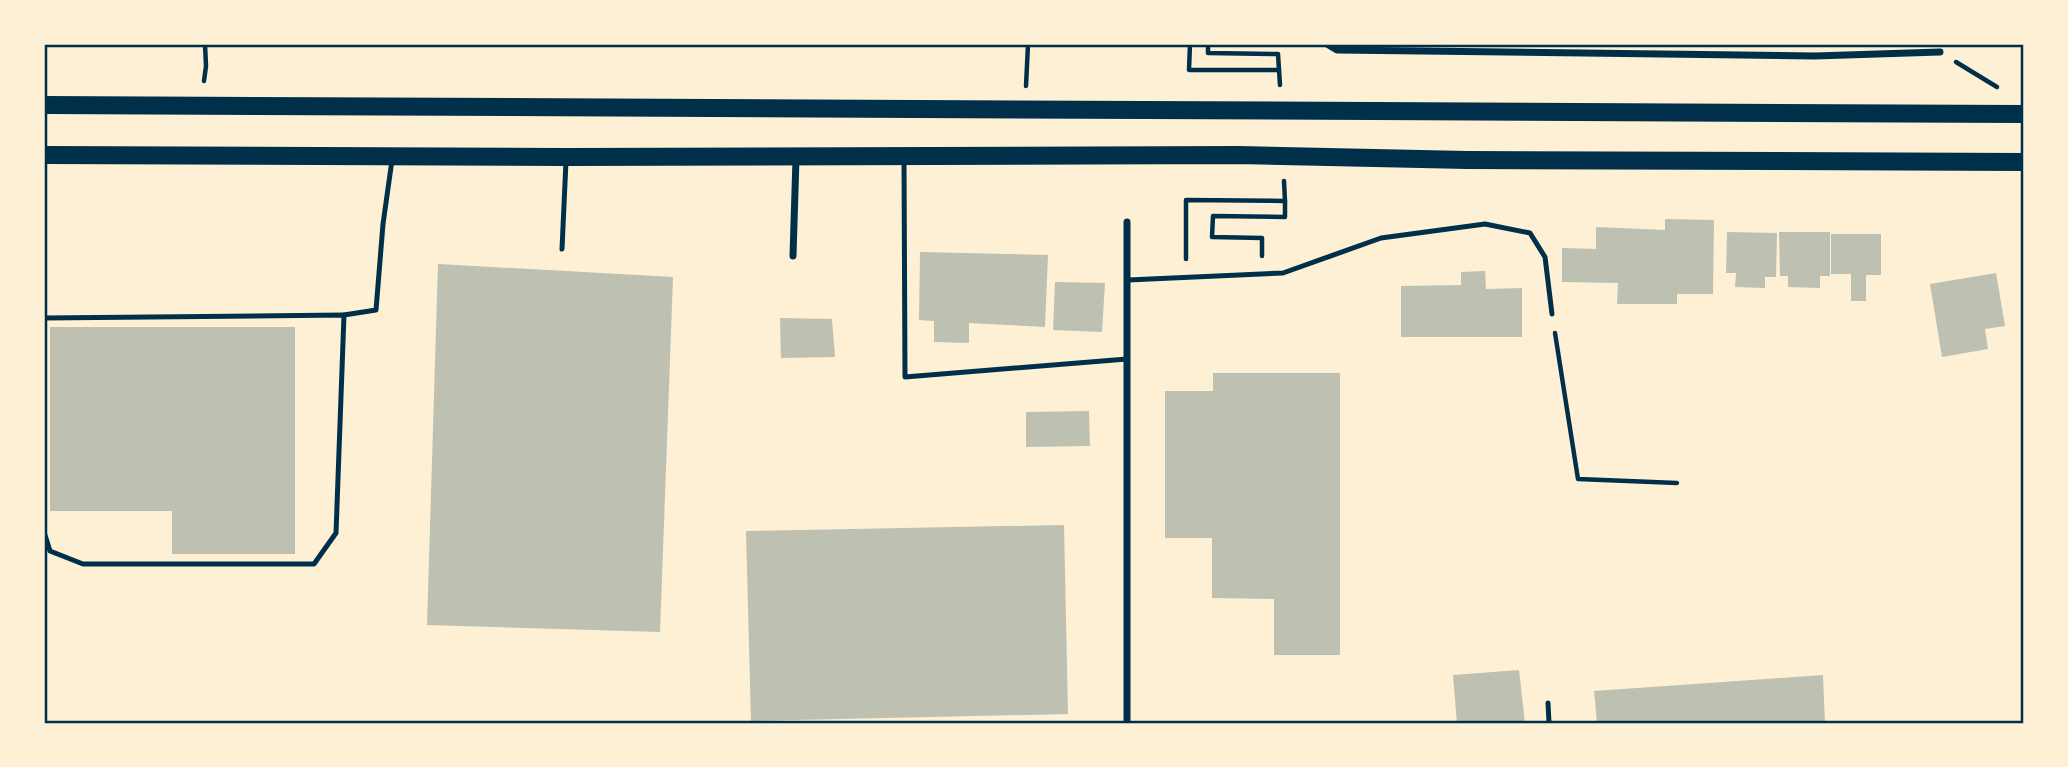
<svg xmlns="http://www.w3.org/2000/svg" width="2068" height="767" font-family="'Source Sans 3',sans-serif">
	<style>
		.building { fill: #bec0b2 }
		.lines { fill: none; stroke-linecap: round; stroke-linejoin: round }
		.path { stroke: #003049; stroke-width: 4.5 }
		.service { stroke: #003049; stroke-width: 5 }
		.minor { stroke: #003049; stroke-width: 7 }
		.primary { stroke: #003049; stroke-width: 18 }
		.neatline { fill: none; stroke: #003049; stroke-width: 2.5 }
	</style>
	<rect width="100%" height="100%" fill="#fdf0d5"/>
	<g class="building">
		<polygon points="1665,219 1714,220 1713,294 1677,294 1677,304 1617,304 1618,283 1562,282 1562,248 1596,249 1596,227 1665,230"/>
		<polygon points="1727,232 1777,233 1776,277 1765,277 1765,288 1735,287 1736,273 1726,273"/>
		<polygon points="1779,232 1830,232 1830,276 1820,276 1820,288 1788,287 1788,276 1780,276"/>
		<polygon points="1831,234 1881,234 1881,275 1866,275 1866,301 1851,301 1851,274 1831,274"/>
		<polygon points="920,252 1048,255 1045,327 969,323 969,343 934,342 934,321 919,320"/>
		<polygon points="438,264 673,277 660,632 427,625"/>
		<polygon points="1485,271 1486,289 1522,288 1522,337 1401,337 1401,286 1461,285 1461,272"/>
		<polygon points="1996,273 2005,326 1985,329 1988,349 1942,357 1930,284"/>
		<polygon points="1055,282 1105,283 1102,332 1053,330"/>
		<polygon points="780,318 832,319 835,357 781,358"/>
		<polygon points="50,327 295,327 295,554 172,554 172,511 50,511"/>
		<polygon points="1213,373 1340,373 1340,655 1274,655 1274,599 1212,598 1212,538 1165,538 1165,391 1213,391"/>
		<polygon points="1089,411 1090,446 1026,447 1026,412"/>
		<polygon points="1064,525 1068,714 751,721 746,531"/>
		<polygon points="1519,670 1525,723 1457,723 1453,675"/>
		<polygon points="1823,675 1825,723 1597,723 1594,691"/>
	</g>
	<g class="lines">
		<g class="path">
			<polyline points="1190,44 1189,70 1279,70 1280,85"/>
			<polyline points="1208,44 1208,53 1278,54 1279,70"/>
			<polyline points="1956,62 1997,87"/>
			<polyline points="204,81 206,66 205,44"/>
			<polyline points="1026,86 1028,44"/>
			<polyline points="1262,256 1262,238 1212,237 1213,216 1285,217 1285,201"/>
			<polyline points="1186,259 1186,200 1285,201 1284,181"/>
			<polyline points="1555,333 1578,479 1677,483"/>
		</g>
		<g class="service">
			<polyline points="904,160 905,377 1127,359"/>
			<polyline points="562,249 566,161"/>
			<polyline points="1128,280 1283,273 1381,238 1485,224 1530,233 1545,257 1552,314"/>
			<polyline points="344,315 376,310 383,224 392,160"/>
			<polyline points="44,318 344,315 336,533 314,564 83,564 50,551 44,532"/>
			<polyline points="1548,703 1549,723"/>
		</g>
		<g class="minor">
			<polyline points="1327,44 1337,50 1815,56 1940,52"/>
			<polyline points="793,256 796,158"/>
			<polyline points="1127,723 1127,222"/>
		</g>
		<g class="primary">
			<polyline points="44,105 2024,114"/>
			<polyline points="44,155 566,157 1238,155 1467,160 2024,162"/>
		</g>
	</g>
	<rect width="2068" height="767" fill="none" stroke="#fdf0d5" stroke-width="91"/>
	<rect x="46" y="46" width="1976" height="676" class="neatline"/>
</svg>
